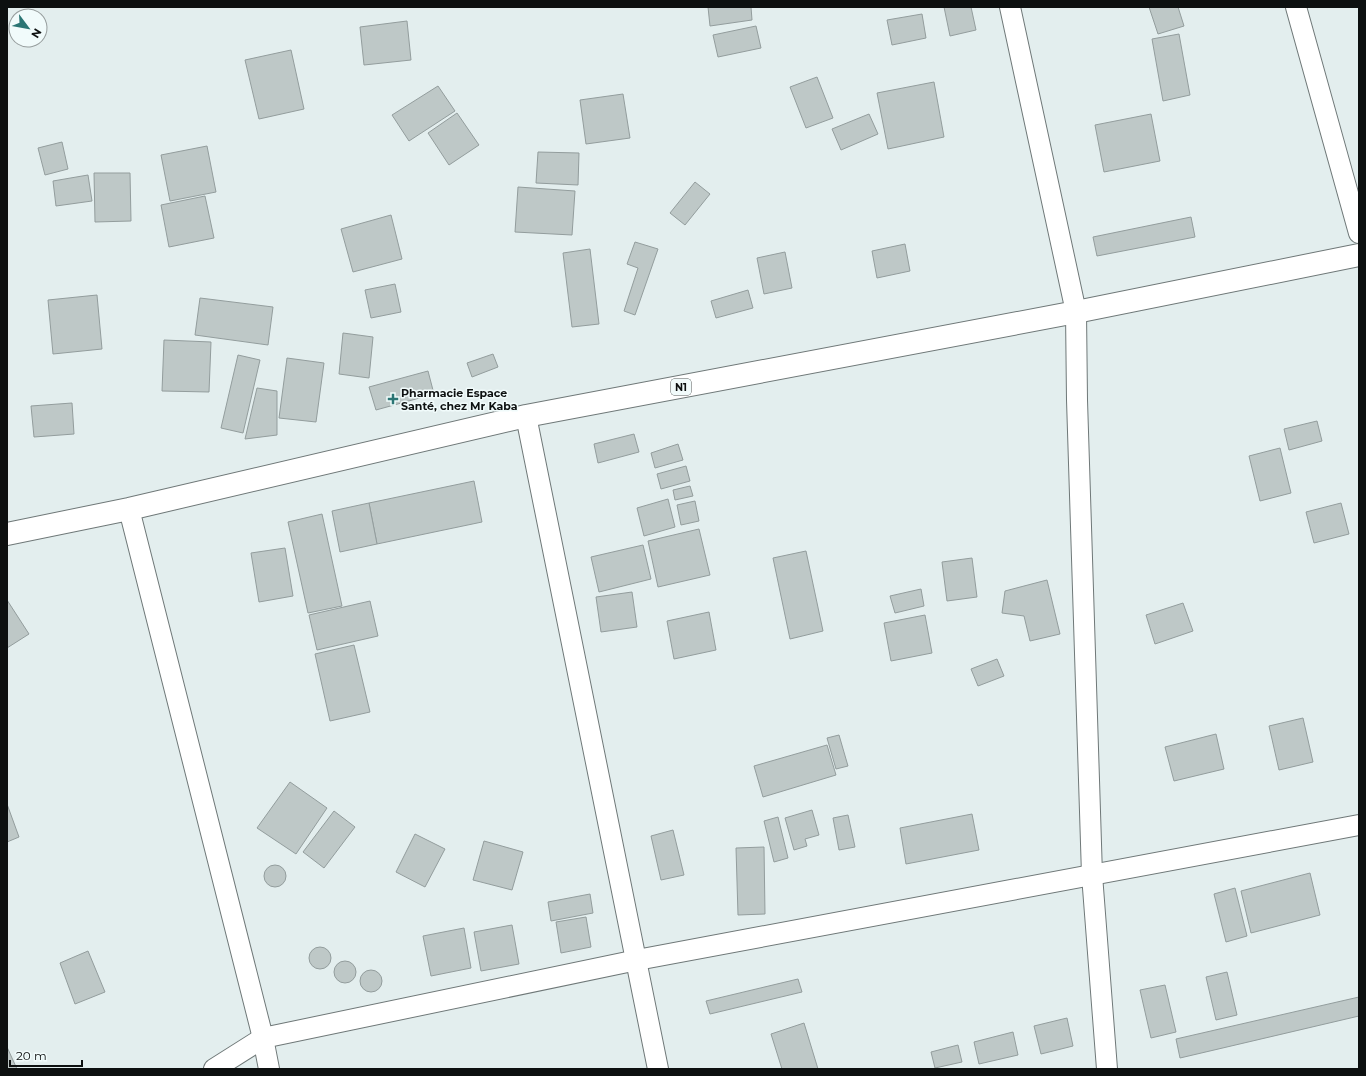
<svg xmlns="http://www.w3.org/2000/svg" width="1366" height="1076" font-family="Montserrat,sans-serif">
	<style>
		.building { fill: #bec8c7; stroke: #939d9d }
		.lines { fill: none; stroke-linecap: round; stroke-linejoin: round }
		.street-casing { stroke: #6f7878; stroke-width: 22 }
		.highway-casing { stroke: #6f7878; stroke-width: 24 }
		.street { stroke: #fff; stroke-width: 20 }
		.highway { stroke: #fff; stroke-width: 22 }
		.poi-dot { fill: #2b7574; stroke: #f1fbfb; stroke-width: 1.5 }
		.labels { text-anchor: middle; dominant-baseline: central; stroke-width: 3; stroke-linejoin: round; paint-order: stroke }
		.shield { fill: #f1fbfb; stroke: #515656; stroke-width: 1 }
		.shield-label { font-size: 10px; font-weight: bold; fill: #0d1010 }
		.poi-label { font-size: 11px; font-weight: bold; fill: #0d1010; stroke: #f1fbfb; text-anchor: start }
	</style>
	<rect width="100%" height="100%" fill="#e3eeee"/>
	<g class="building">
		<polygon points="708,7 751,7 752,20 710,26"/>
		<polygon points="944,7 971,7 976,30 950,36"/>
		<polygon points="1149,7 1178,7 1184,26 1158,34"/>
		<polygon points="922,14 926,38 892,45 887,20"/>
		<polygon points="407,21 411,60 364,65 360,27"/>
		<polygon points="756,26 761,48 718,57 713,35"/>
		<polygon points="1179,34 1190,95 1163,101 1152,39"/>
		<polygon points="291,50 304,109 259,119 245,60"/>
		<polygon points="817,77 833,118 806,128 790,87"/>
		<polygon points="934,82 944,137 888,149 877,93"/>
		<polygon points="438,86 455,111 409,141 392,115"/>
		<polygon points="623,94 630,138 586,144 580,100"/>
		<polygon points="457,113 479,145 449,165 428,133"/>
		<polygon points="869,114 878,134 841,150 832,129"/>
		<polygon points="1151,114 1160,161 1104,172 1095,125"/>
		<polygon points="62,142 68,169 45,175 38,148"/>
		<polygon points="207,146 216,192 170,201 161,155"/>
		<polygon points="538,152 579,153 578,185 536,183"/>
		<polygon points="94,173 130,173 131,221 95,222"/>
		<polygon points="88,175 92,201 56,206 53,181"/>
		<polygon points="695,182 710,194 685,225 670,213"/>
		<polygon points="518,187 575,191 572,235 515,232"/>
		<polygon points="205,196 214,238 169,247 161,205"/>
		<polygon points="391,215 402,259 353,272 341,229"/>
		<polygon points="1191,217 1195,237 1097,256 1093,237"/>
		<polygon points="635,242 658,249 635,315 624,311 638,268 627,264"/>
		<polygon points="905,244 910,271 877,278 872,251"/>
		<polygon points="590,249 599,324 572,327 563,253"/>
		<polygon points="785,252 792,288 764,294 757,258"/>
		<polygon points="395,284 401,312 371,318 365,290"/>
		<polygon points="748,290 753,308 716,318 711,301"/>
		<polygon points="97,295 102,349 53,354 48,300"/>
		<polygon points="200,298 273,307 268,345 195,335"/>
		<polygon points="343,333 373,337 369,378 339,374"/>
		<polygon points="164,340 211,342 209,392 162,391"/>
		<polygon points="493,354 498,367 472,377 467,363"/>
		<polygon points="238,355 260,360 243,433 221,428"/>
		<polygon points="287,358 324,363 316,422 279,418"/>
		<polygon points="428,371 434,394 376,410 369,387"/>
		<polygon points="257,388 277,391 277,435 245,439"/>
		<polygon points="72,403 74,434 34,437 31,406"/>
		<polygon points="1317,421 1322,441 1289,450 1284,429"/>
		<polygon points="634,434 639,452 598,463 594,444"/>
		<polygon points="678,444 683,460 655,468 651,453"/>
		<polygon points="1280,448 1291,493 1260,501 1249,456"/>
		<polygon points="686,466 690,481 661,489 657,474"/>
		<polygon points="474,481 482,522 377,544 369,503"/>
		<polygon points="690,486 693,496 675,500 673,490"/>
		<polygon points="668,499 675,527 644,536 637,508"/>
		<polygon points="695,501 699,521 681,525 677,505"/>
		<polygon points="369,503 377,544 340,552 332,511"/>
		<polygon points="1341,503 1349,534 1314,543 1306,512"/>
		<polygon points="322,514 342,606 308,613 288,522"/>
		<polygon points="699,529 710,575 658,587 648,541"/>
		<polygon points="643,545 651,579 599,592 591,557"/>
		<polygon points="285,548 293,596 259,602 251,553"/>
		<polygon points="806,551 823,631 790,639 773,558"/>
		<polygon points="972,558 977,597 947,601 942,562"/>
		<polygon points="1047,580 1060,634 1030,641 1024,616 1002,613 1005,591"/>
		<polygon points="921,589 924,606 895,613 890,596"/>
		<polygon points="632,592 637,627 601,632 596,597"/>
		<polygon points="7,600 29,634 7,648"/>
		<polygon points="370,601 378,636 317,650 309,615"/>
		<polygon points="1183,603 1193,631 1155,644 1146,615"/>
		<polygon points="709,612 716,650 674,659 667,621"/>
		<polygon points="925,615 932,653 891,661 884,623"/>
		<polygon points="354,645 370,712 330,721 315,654"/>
		<polygon points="997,659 1004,676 978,686 971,669"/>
		<polygon points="1303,718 1313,762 1279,770 1269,726"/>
		<polygon points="1216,734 1224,769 1174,781 1165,747"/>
		<polygon points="839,735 848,766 836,769 827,738"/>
		<polygon points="827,745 836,775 763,797 754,766"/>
		<polygon points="290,782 327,808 296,854 257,828"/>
		<polygon points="7,804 19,837 7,842"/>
		<polygon points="812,810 819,835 805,839 807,846 794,850 785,818"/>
		<polygon points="334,811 355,827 324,868 303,852"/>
		<polygon points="972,814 979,850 906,864 900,828"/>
		<polygon points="848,815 855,847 839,850 833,818"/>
		<polygon points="778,817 788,858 774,862 764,821"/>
		<polygon points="673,830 684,875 661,880 651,836"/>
		<polygon points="415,834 445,849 425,887 396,872"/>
		<polygon points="484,841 523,852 512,890 473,880"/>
		<polygon points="764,847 765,914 738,915 736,848"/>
		<circle cx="275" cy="876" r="11"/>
		<polygon points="1310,873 1320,915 1251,933 1241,891"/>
		<polygon points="1235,888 1247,936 1226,942 1214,894"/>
		<polygon points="590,894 593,913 551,921 548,902"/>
		<polygon points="586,917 591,947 561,953 556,922"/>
		<polygon points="512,925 519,964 481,971 474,932"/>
		<polygon points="464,928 471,968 431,976 423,936"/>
		<circle cx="320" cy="958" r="11"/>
		<polygon points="88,951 105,992 75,1004 60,963"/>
		<circle cx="345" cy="972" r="11"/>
		<circle cx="371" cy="981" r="11"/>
		<polygon points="1227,972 1237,1015 1216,1020 1206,977"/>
		<polygon points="798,979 802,992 710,1014 706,1001"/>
		<polygon points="1165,985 1176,1032 1151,1038 1140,990"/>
		<polygon points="1359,997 1359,1016 1180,1058 1176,1039"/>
		<polygon points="1067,1018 1073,1046 1041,1054 1034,1026"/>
		<polygon points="804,1023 818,1069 782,1069 771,1034"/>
		<polygon points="1013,1032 1018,1055 979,1064 974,1042"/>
		<polygon points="958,1045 962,1062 935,1068 931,1052"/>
		<polygon points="7,1047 17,1069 7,1069"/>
	</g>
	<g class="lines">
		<g class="street-casing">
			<g id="street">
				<polyline points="1010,7 1076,312 1077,400 1092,875 1107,1069"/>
				<polyline points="1296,7 1359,233"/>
				<polyline points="526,416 658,1069"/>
				<polyline points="129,509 263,1038 269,1069"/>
				<polyline points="214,1069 263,1038 637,960 1359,825"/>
			</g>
		</g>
		<g class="highway-casing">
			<polyline id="highway" points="7,534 129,509 526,416 1076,312 1359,255"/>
		</g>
		<use href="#street" class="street"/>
		<use href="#highway" class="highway"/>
	</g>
	<path class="poi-dot" d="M391 393h4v4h4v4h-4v4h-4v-4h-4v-4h4z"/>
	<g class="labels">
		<rect class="shield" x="671" y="379" width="20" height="16" rx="3"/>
		<g class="shield-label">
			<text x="681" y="387">N1</text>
		</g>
		<g class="poi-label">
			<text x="401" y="393">Pharmacie Espace<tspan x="401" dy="13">Santé, chez Mr Kaba</tspan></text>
		</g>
	</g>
	<rect width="1366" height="1076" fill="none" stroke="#0d1010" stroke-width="16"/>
	<g transform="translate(28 28) rotate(122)"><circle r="19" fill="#f1fbfb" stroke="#969d9d"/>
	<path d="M0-3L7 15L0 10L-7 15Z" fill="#2b7574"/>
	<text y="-6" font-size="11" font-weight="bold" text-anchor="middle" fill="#0d1010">N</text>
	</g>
	<path d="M10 1060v6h72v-6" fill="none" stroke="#0d1010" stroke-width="2"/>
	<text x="16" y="1060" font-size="12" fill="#0d1010" stroke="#f1fbfb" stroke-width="3" paint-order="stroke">20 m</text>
</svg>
